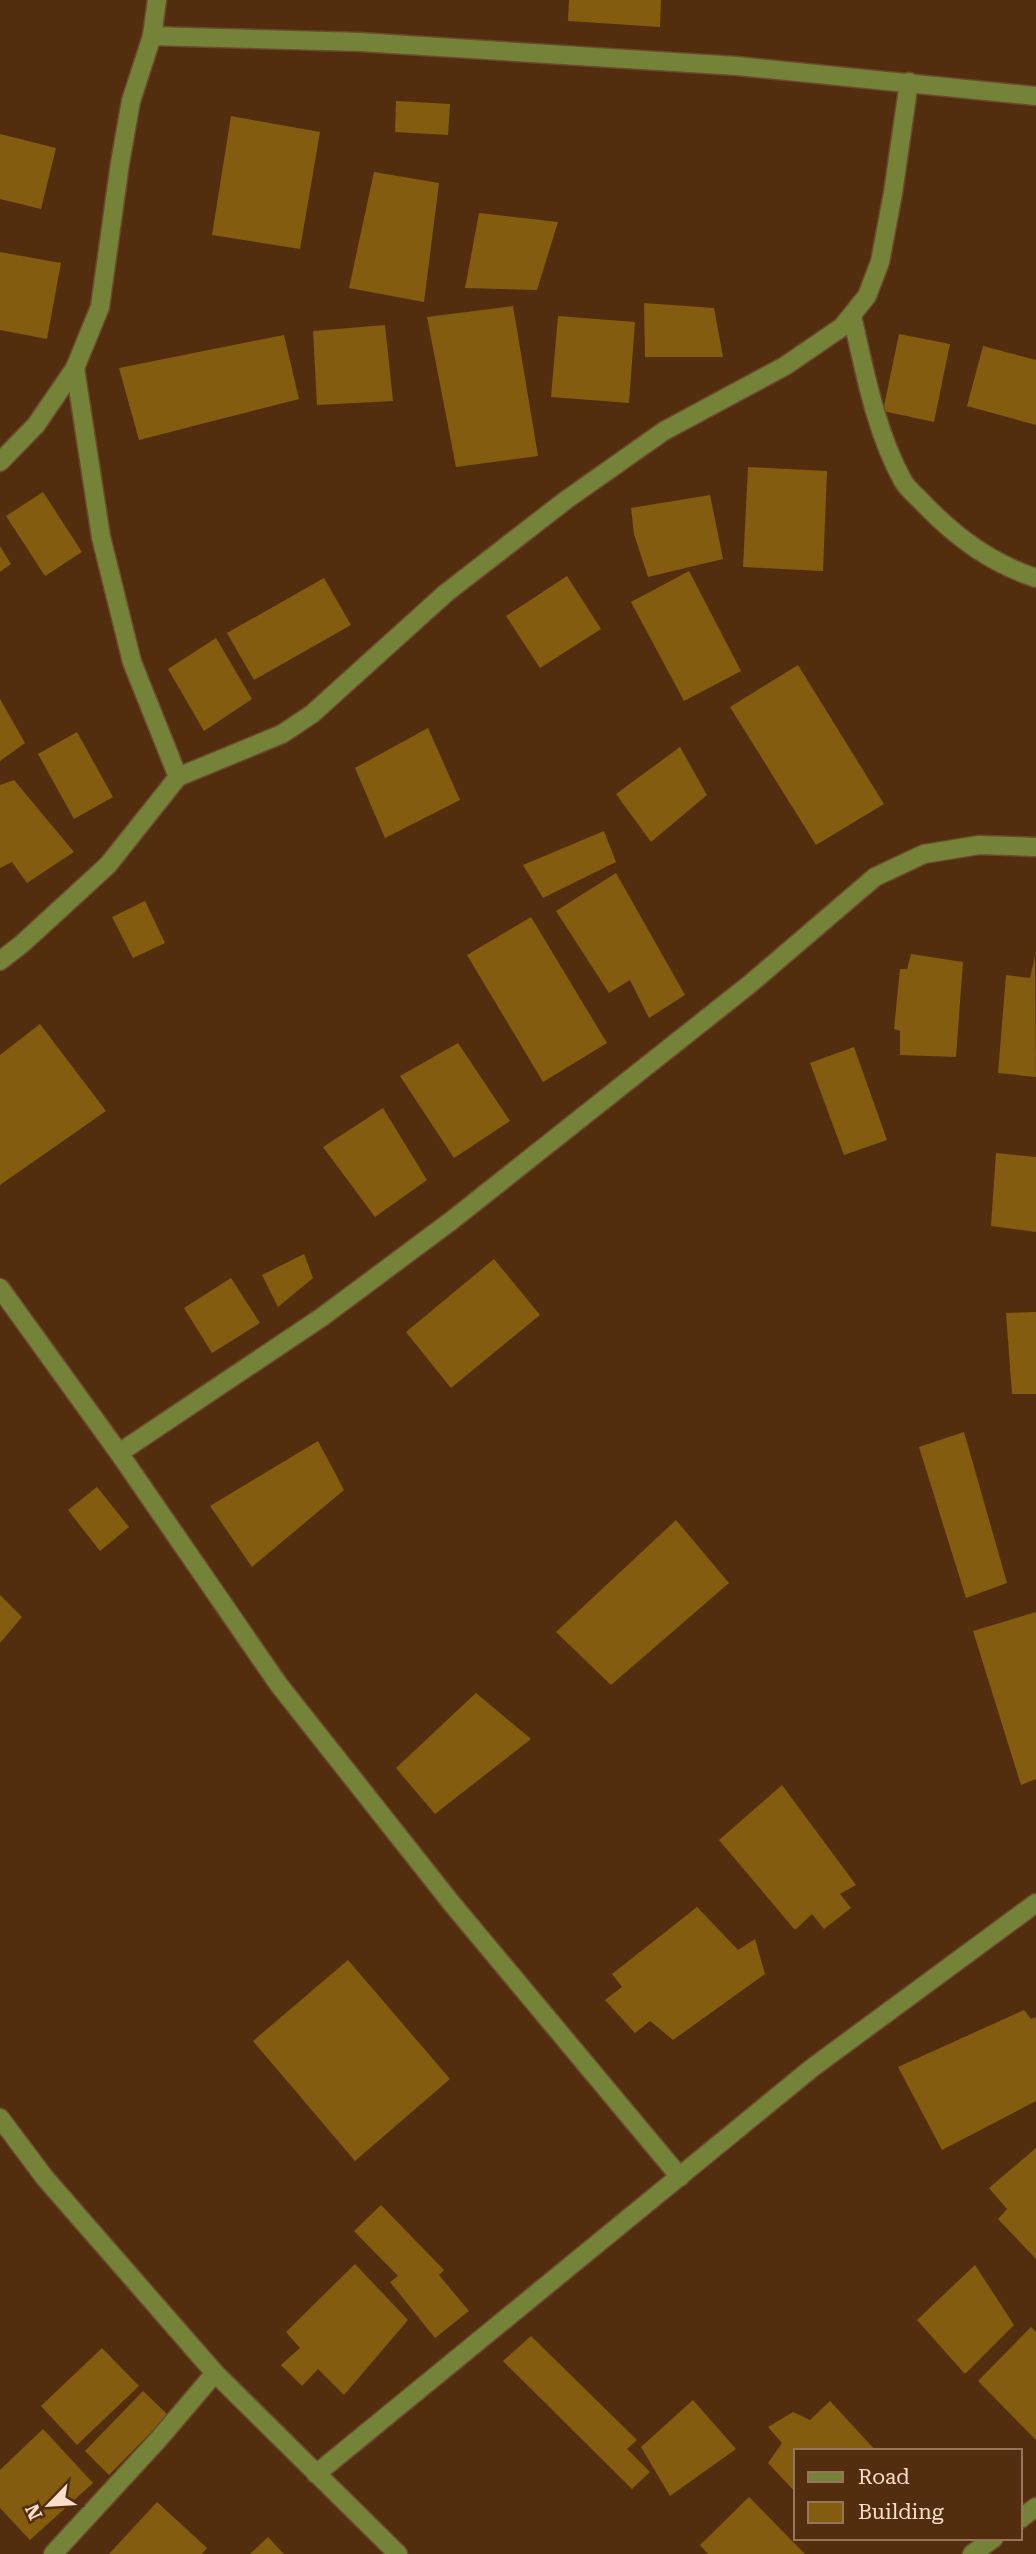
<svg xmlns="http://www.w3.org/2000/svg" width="1036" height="2554" font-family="'Roboto Serif',serif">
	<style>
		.building { fill: #835c0f }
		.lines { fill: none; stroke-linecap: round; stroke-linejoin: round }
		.minor-casing { stroke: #6d4a2d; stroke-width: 21 }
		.minor { stroke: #758338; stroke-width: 18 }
	</style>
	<rect width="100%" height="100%" fill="#522e0f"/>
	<g class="building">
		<polygon points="569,0 661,0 660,27 568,21"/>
		<polygon points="396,101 450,104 448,135 395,132"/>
		<polygon points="231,116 320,132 300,249 212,235"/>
		<polygon points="0,134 56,148 41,209 0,199"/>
		<polygon points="374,172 439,183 424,302 349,288"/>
		<polygon points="479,213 558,222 537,290 465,288"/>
		<polygon points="0,252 61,263 47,339 0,330"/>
		<polygon points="644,303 714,308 723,357 645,357"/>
		<polygon points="513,306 538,456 456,467 427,317"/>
		<polygon points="558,316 635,322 629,403 551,397"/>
		<polygon points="385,325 393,401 317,405 313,331"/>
		<polygon points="899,334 950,344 934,422 883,411"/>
		<polygon points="284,335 299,399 139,440 119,368"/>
		<polygon points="983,346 1036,360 1036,425 967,406"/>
		<polygon points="748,467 827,471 823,571 743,567"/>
		<polygon points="43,492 82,552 45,576 6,516"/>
		<polygon points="710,495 723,559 648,577 634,534 631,508"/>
		<polygon points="0,546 11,564 0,572"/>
		<polygon points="689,571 741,671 684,701 631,602"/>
		<polygon points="567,576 601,629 540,668 506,616"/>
		<polygon points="324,578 351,625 254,680 227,633"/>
		<polygon points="216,638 252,699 204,731 168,669"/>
		<polygon points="798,665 884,804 816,845 730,707"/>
		<polygon points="0,699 25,743 0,761"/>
		<polygon points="428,728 460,800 385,838 355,768"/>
		<polygon points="77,732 113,797 74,819 38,754"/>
		<polygon points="680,747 707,795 651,842 616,794"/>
		<polygon points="14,780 74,852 27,883 12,862 0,868 0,785"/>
		<polygon points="604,831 616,862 543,898 523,865"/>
		<polygon points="616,873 685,995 649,1018 630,980 609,993 556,911"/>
		<polygon points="145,901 165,943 133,958 112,917"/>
		<polygon points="531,917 607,1043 543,1082 467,955"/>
		<polygon points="911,954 963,962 956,1057 900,1055 900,1031 894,1029 900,969 907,969"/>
		<polygon points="1035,956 1036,1077 998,1073 1006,975 1030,978"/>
		<polygon points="40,1024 106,1111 0,1185 0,1055"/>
		<polygon points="458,1043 510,1121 454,1158 400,1076"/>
		<polygon points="854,1047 887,1140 844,1155 810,1063"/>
		<polygon points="383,1108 427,1180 375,1217 323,1147"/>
		<polygon points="996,1153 1036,1157 1036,1232 991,1226"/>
		<polygon points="304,1254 313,1278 278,1307 262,1275"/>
		<polygon points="494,1259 540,1315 451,1388 406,1332"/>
		<polygon points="231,1278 260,1323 212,1353 184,1308"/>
		<polygon points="1036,1312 1036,1394 1012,1394 1006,1313"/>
		<polygon points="964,1432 1007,1583 966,1598 919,1447"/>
		<polygon points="318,1441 344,1490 252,1567 210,1506"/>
		<polygon points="97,1487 129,1527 100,1551 68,1510"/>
		<polygon points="676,1520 729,1583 611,1685 556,1632"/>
		<polygon points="0,1595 22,1617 0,1643"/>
		<polygon points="1036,1612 1036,1779 1021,1785 973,1631"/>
		<polygon points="476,1693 531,1739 435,1814 396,1768"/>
		<polygon points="782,1785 856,1885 840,1894 851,1908 824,1929 812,1914 795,1930 719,1840"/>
		<polygon points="697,1907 738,1950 755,1939 765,1974 673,2040 650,2021 635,2033 605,2000 622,1987 612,1974"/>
		<polygon points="348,1960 450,2079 355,2161 253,2041"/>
		<polygon points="1024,2010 1031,2019 1036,2017 1036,2101 942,2150 898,2067"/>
		<polygon points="1036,2148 1036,2259 998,2219 1007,2209 989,2188"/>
		<polygon points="381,2205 444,2270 439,2275 469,2311 435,2338 390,2282 398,2276 354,2231"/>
		<polygon points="355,2264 408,2320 344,2395 318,2369 302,2386 281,2365 300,2348 286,2332"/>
		<polygon points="975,2265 1014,2325 965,2374 917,2320"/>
		<polygon points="1031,2327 1036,2332 1036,2440 978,2381"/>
		<polygon points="531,2336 637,2440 627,2449 650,2472 632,2489 503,2361"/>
		<polygon points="102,2348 139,2386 77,2445 41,2406"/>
		<polygon points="143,2391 168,2415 109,2475 85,2451"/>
		<polygon points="693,2400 736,2449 670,2496 641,2447"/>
		<polygon points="830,2401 876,2451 796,2451 796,2493 768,2463 782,2443 768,2427 793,2412 810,2420"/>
		<polygon points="43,2429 93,2483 30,2540 0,2508 0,2470"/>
		<polygon points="749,2497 805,2554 708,2554 700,2545"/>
		<polygon points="157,2502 207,2548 202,2554 109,2554"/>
		<polygon points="268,2537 284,2554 250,2554"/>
	</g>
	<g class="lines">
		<g class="minor-casing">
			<g id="minor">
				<polyline points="152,36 360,42 737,66 1036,96"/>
				<path d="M852 316C865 372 875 430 903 481 908 490 918 497 925 505 957 538 991 563 1036 578"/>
				<polyline points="75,368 101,537 132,662 178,777"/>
				<polyline points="0,462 36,425 75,368 100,307 120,163 131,101 152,36 157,0"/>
				<polyline points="0,961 23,943 108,865 178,777 282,734 312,714 446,593 566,500 664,431 785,366 842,327 867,296 880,262 893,193 909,82"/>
				<polyline points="0,1288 119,1453 279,1685 453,1905 680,2177"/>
				<polyline points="119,1453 322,1317 451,1221 750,984 875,877 924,854 979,845 1036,847"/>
				<polyline points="0,2118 45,2178 215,2373 398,2554"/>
				<polyline points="316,2474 812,2068 1036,1903"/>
				<polyline points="1020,2519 1036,2507"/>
				<polyline points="53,2554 158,2440 215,2373"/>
				<polyline points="972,2554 994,2538"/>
			</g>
		</g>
		<use href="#minor" class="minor"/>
	</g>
	<rect x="794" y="2449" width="228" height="91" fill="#522e0f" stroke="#96755a" stroke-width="2"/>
	<rect x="808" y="2472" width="35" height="10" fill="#758338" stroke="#96755a" stroke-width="2"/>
	<text x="858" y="2484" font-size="21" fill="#fbdfca">Road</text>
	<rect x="808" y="2502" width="35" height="21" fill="#835c0f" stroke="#96755a" stroke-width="2"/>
	<text x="858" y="2519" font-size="21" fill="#fbdfca">Building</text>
	<g transform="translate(49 2505) rotate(245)" stroke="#522e0f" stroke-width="5" paint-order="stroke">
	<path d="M0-5L12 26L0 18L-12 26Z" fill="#fbdfca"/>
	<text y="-10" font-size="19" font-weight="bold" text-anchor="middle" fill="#fbdfca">N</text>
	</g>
</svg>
